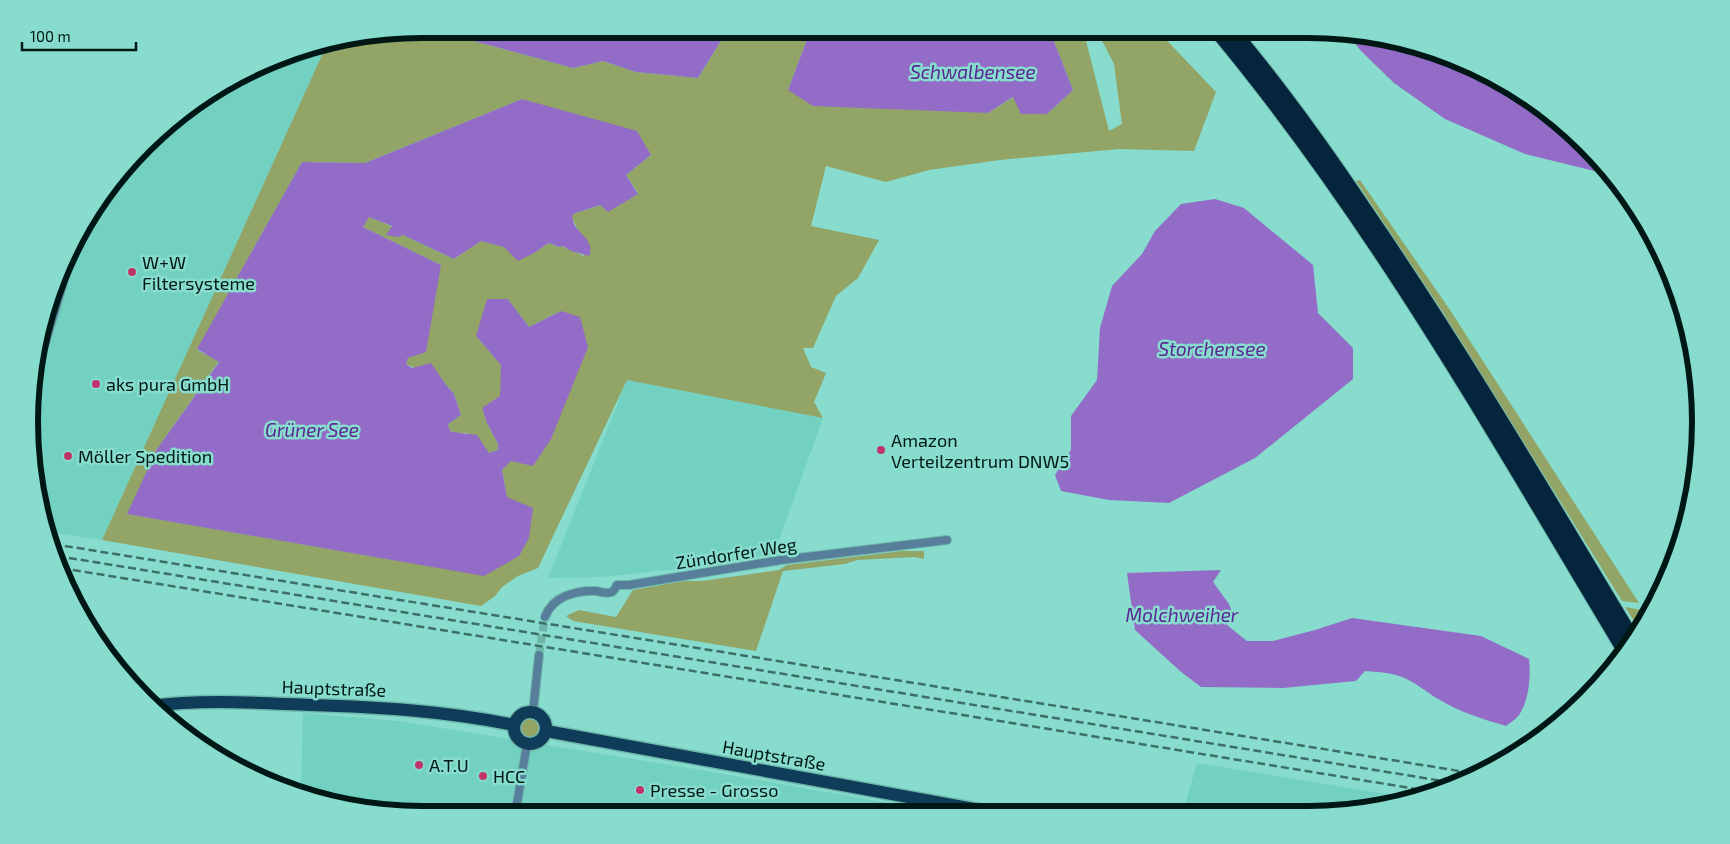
<svg xmlns="http://www.w3.org/2000/svg" width="1730" height="844" font-family="'Exo 2',sans-serif">
	<style>
		.built { fill: #72d1c0 }
		.green { fill: #92a466; fill-rule: evenodd }
		.water { fill: #926cc7 }
		.lines { fill: none; stroke-linecap: round; stroke-linejoin: round }
		.minor-tunnel { stroke: #6cb5a8; stroke-width: 8; stroke-dasharray: 8 4; stroke-linecap: butt }
		.minor-casing { stroke: #6fb9ac; stroke-width: 10 }
		.primary-casing { stroke: #6fb9ac; stroke-width: 15 }
		.motorway-casing { stroke: #6fb9ac; stroke-width: 16 }
		.minor { stroke: #577e9a; stroke-width: 8 }
		.primary { stroke: #0e3c59; stroke-width: 12 }
		.motorway { stroke: #04253b; stroke-width: 14 }
		.rail { stroke: #3c7067; stroke-width: 2.5; stroke-dasharray: 8 4; stroke-linecap: butt }
		.poi-dot { fill: #bf346a; stroke: #87dccd; stroke-width: 2 }
		.labels { text-anchor: middle; dominant-baseline: central; stroke-width: 5; stroke-linejoin: round; paint-order: stroke }
		.poi-label { font-size: 18px; fill: #001815; stroke: #87dccd; text-anchor: start }
		.street-label { font-size: 18px; fill: #001815; stroke: #87dccd }
		.water-label { font-size: 19px; font-style: italic; fill: #5b2592; stroke: #87dccd }
		.rim { fill: none; stroke: #001815; stroke-width: 6 }
	</style>
	<rect width="100%" height="100%" fill="#87dccd"/>
	<g class="built">
		<polygon points="327,44 102,540 50,532 32,474 36,345 59,271 95,204 182,110 295,50"/>
		<polygon points="627,380 823,418 774,554 687,568 600,577 548,578"/>
		<polygon points="303,713 398,721 695,769 946,813 422,815 345,808 301,794"/>
		<polygon points="1197,763 1411,798 1360,812 1183,812"/>
	</g>
	<g class="green">
		<path d="M422 29H445L459 37 573 68 603 61 636 72 698 78 728 29H811L788 90 988 113 1014 97 1021 114H1047L1073 90 1049 29H1083L1109 131 1122 124 1114 64 1096 29H1156L1216 92 1194 151 1119 149 1000 160 929 170 886 182 826 166 811 226 879 240 858 278 836 296 813 348H803L811 367 826 373 814 402 823 418 627 380 538 568 518 576 502 587 495 596 481 606 102 540 327 44ZM522 99 651 155 626 175 638 193 573 214 572 218 578 230 584 256 562 246 558 247 549 243 534 253 481 241 454 259 403 235 387 234 393 227 368 216 363 227 441 265 406 364 444 382 454 394 461 415 448 424 450 431 458 433H467L489 453 498 450V444L487 423 501 396V365L476 336 508 299 529 327 561 311 510 461 502 470 507 497 405 562 128 514 157 449 219 361 197 350 302 162 365 163Z"/>
		<polygon points="1360,180 1450,310 1639,603 1622,601 1442,311 1356,181"/>
		<polygon points="902,551 924,551 924,559 915,557 857,560 845,564 783,571 756,651 573,621 566,616 579,610 616,617 633,590 684,581 702,581 779,570 787,565"/>
		<polygon points="1625,607 1642,610 1646,616 1639,629"/>
		<circle cx="530" cy="728" r="11"/>
	</g>
	<g class="water">
		<polygon points="445,29 728,29 698,78 636,72 603,61 573,68 459,37"/>
		<polygon points="811,29 1049,29 1073,90 1047,114 1021,114 1013,97 988,113 813,106 788,90"/>
		<polygon points="1347,33 1385,36 1459,59 1527,95 1586,144 1611,175 1525,154 1445,119 1394,83 1361,51"/>
		<path d="M522 99 637 131 651 155 626 175 638 194 608 212 600 205 573 214C569 232 597 237 589 256L571 251 563 246 559 247 549 243 534 253 518 261 504 247 481 241 454 259 403 235 398 237 386 235 392 226 369 217 363 227 441 265 426 352 408 358 406 364 412 368 431 363 444 382 454 394 461 415 448 424 450 431C459 434 468 433 477 435L489 453 498 450V444L487 423 482 408 500 396 501 365 476 336 487 299H508L529 327 561 311 580 317 588 347 551 439 533 466 511 461 502 470 507 497 533 508 529 538 519 556 484 576 127 514 157 449 219 362 197 349 302 162 365 163Z"/>
		<polygon points="1215,199 1244,208 1313,265 1318,313 1353,348 1353,379 1255,458 1169,503 1109,500 1061,491 1055,475 1071,450 1071,416 1097,380 1100,328 1112,286 1142,254 1155,231 1181,204"/>
		<path d="M1221 570 1213 582 1229 604 1233 614 1227 625 1247 641H1273L1315 630 1352 618 1481 636 1529 659C1531 677 1529 700 1519 715 1516 719 1510 723 1506 726 1482 719 1460 712 1438 699 1425 691 1414 681 1399 676 1389 672 1376 672 1365 671L1356 681 1283 688 1201 687 1180 671 1135 630 1127 573Z"/>
	</g>
	<g class="lines">
		<polyline class="minor-tunnel" points="539,655 545,617"/>
		<g class="minor-casing">
			<g id="minor">
				<polyline points="35,377 77,237"/>
				<path d="M545 617C552 597 575 590 596 591 601 592 606 594 612 592 615 590 615 588 617 585H629L781 560 947 540"/>
				<polyline points="533,712 539,655"/>
				<polyline points="515,815 527,744"/>
			</g>
		</g>
		<g class="primary-casing">
			<g id="primary">
				<path d="M151 706C204 699 258 703 310 705 379 707 446 711 514 725"/>
				<circle cx="530" cy="728" r="16"/>
				<polyline points="546,731 996,813"/>
			</g>
		</g>
		<g class="motorway-casing">
			<g id="motorway">
				<path d="M1215 29C1375 221 1497 439 1625 652"/>
				<path d="M1231 29C1282 89 1328 154 1372 220 1465 356 1548 498 1633 639"/>
			</g>
		</g>
		<use href="#minor" class="minor"/>
		<use href="#primary" class="primary"/>
		<use href="#motorway" class="motorway"/>
		<g class="rail">
			<polyline points="53,544 1478,774"/>
			<polyline points="57,556 1461,784"/>
			<polyline points="61,568 1435,792"/>
		</g>
	</g>
	<g class="poi-dot">
		<circle cx="132" cy="272" r="5"/>
		<circle cx="96" cy="384" r="5"/>
		<circle cx="881" cy="450" r="5"/>
		<circle cx="68" cy="456" r="5"/>
		<circle cx="419" cy="765" r="5"/>
		<circle cx="483" cy="776" r="5"/>
		<circle cx="640" cy="790" r="5"/>
	</g>
	<g class="labels">
		<g class="poi-label">
			<text x="142" y="262">W+W<tspan x="142" dy="21">Filtersysteme</tspan></text>
			<text x="106" y="384">aks pura GmbH</text>
			<text x="891" y="440">Amazon<tspan x="891" dy="21">Verteilzentrum DNW5</tspan></text>
			<text x="78" y="456">Möller Spedition</text>
			<text x="429" y="765">A.T.U</text>
			<text x="493" y="776">HCC</text>
			<text x="650" y="790">Presse - Grosso</text>
		</g>
		<g class="street-label">
			<text transform="translate(736 553) rotate(-9)">Zündorfer Weg</text>
			<text transform="translate(334 688) rotate(2)">Hauptstraße</text>
			<text transform="translate(774 755) rotate(10)">Hauptstraße</text>
		</g>
		<g class="water-label">
			<text x="973" y="71">Schwalbensee</text>
			<text x="1212" y="348">Storchensee</text>
			<text x="312" y="429">Grüner See</text>
			<text x="1182" y="614">Molchweiher</text>
		</g>
	</g>
	<path d="M0 0H1730V844H0ZM422 38H1308A384 384 0 0 1 1692 422V422A384 384 0 0 1 1308 806H422A384 384 0 0 1 38 422V422A384 384 0 0 1 422 38Z" fill="#87dccd" fill-rule="evenodd"/>
	<path class="rim" d="M422 38H1308A384 384 0 0 1 1692 422V422A384 384 0 0 1 1308 806H422A384 384 0 0 1 38 422V422A384 384 0 0 1 422 38Z"/>
	<path d="M22 42v8h114v-8" fill="none" stroke="#001815" stroke-width="2.5"/>
	<text x="30" y="42" font-size="15" fill="#001815" stroke="#87dccd" stroke-width="4" paint-order="stroke">100 m</text>
</svg>
